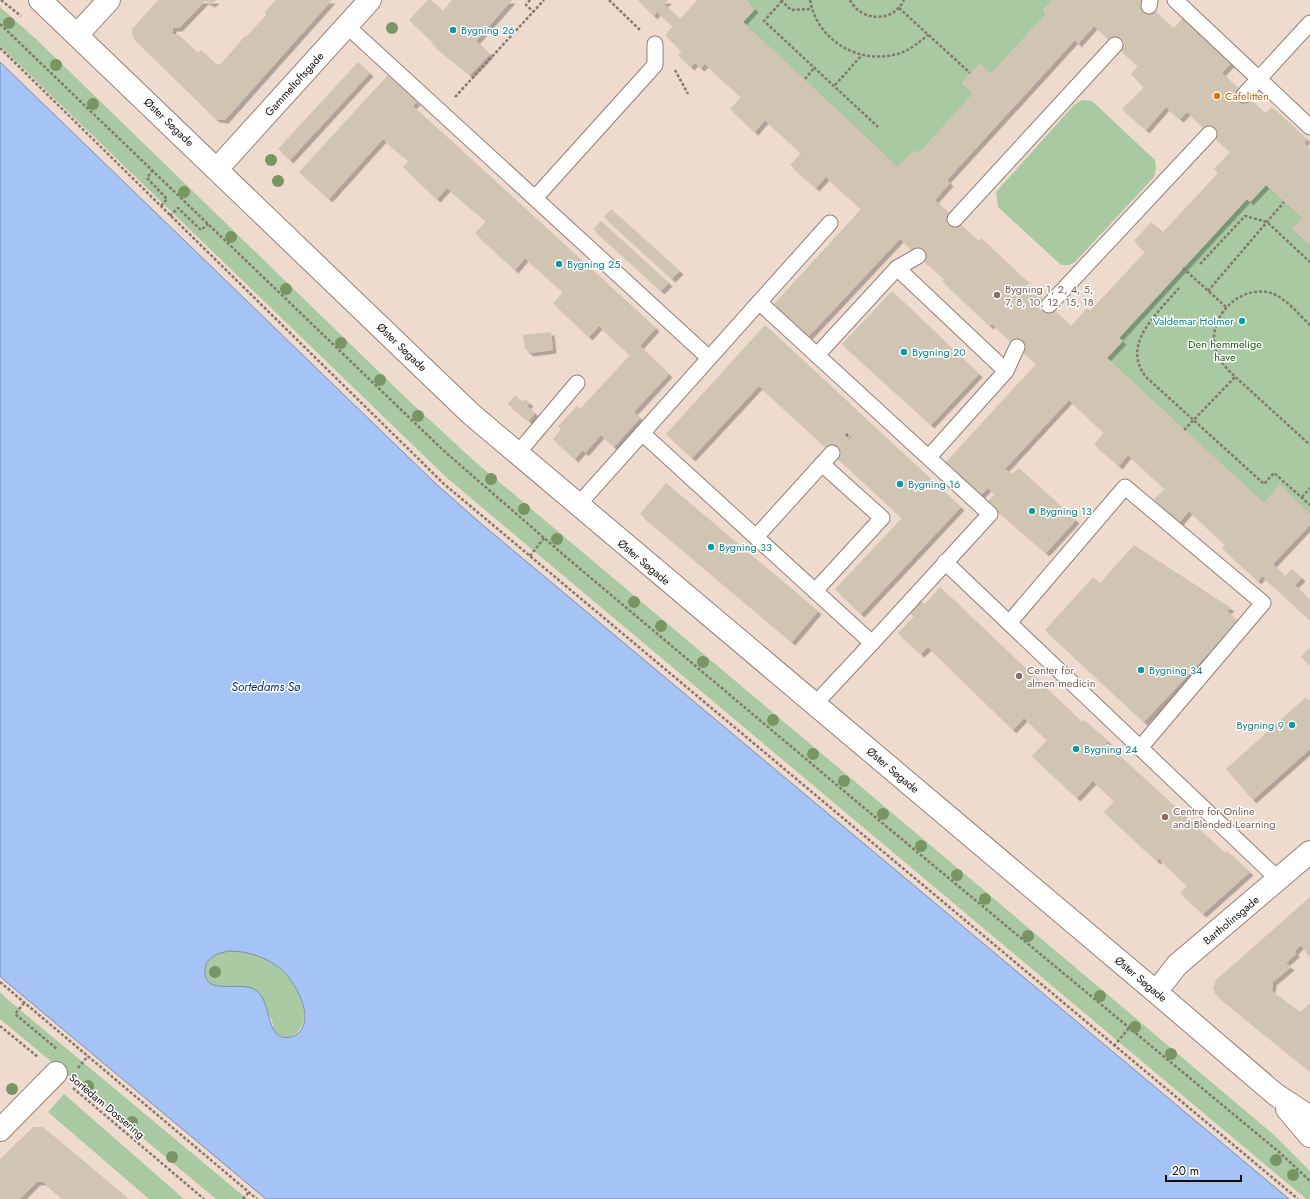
<svg xmlns="http://www.w3.org/2000/svg" width="1310" height="1199" font-family="Jost,sans-serif">
	<style>
		.green { fill: #a8c9a2 }
		.water { fill: #a5c4f5; stroke: #7a8dae; fill-rule: evenodd }
		.building { fill: #d0c4b2; fill-rule: evenodd; filter: url(#shadow) }
		.lines { fill: none; stroke-linecap: round; stroke-linejoin: round }
		.lane-casing { stroke: #928074; stroke-width: 17 }
		.street-casing { stroke: #928074; stroke-width: 24 }
		.secondary-casing { stroke: #928074; stroke-width: 24 }
		.path { stroke: #85786f; stroke-width: 2.5; stroke-dasharray: 3 2; stroke-linecap: butt }
		.lane { stroke: #fff; stroke-width: 15 }
		.street { stroke: #fff; stroke-width: 22 }
		.secondary { stroke: #fff; stroke-width: 22 }
		.tree { fill: #789563 }
		.culture-dot { fill: #0f9aa8; stroke: #fff; stroke-width: 1.5 }
		.food-dot { fill: #e8710a; stroke: #fff; stroke-width: 1.5 }
		.education-dot { fill: #8d6e63; stroke: #fff; stroke-width: 1.5 }
		.labels { text-anchor: middle; dominant-baseline: central; stroke-width: 3; stroke-linejoin: round; paint-order: stroke }
		.culture-label { font-size: 11px; fill: #0d838f; stroke: #fff; text-anchor: start }
		.street-label { font-size: 11px; fill: #140e09; stroke: #fff }
		.food-label { font-size: 11px; fill: #c56008; stroke: #fff; text-anchor: start }
		.education-label { font-size: 11px; fill: #785e54; stroke: #fff; text-anchor: start }
		.park-label { font-size: 11px; fill: #185b0c; stroke: #fff }
		.water-label { font-size: 12px; font-style: italic; fill: #002d71; stroke: #fff }
	</style>
	<defs>
		<filter id="shadow"><feDropShadow dx="3.5" dy="3.5" stdDeviation="0" flood-color="#0004"/></filter>
	</defs>
	<rect width="100%" height="100%" fill="#eedbce"/>
	<g class="green">
		<polygon points="746,0 1053,0 1043,10 1046,14 991,74 979,64 962,83 973,94 918,154 914,151 898,167 743,22 755,9"/>
		<polygon points="0,7 36,39 407,399 472,459 1273,1134 1310,1171 1310,1199 1306,1199 447,478 0,46"/>
		<polygon points="1082,100 1092,101 1155,160 1156,168 1154,177 1075,262 1069,265 1061,265 998,207 996,192 1074,105"/>
		<polygon points="1266,185 1302,218 1310,246 1310,514 1280,485 1264,503 1107,358 1122,341 1119,338 1247,199 1251,202"/>
		<path d="M229 951C248 951 268 957 283 971 300 987 319 1027 287 1038 268 1033 277 1027 269 1015 263 1006 245 994 236 986 230 986 224 988 218 987 204 984 201 966 211 957 216 954 223 952 229 951Z"/>
		<polygon points="0,992 7,999 247,1199 216,1199 0,1019"/>
		<polygon points="64,1094 184,1199 149,1199 48,1112"/>
	</g>
	<path class="water" d="M0 62 434 482 478 521 1289 1199H266L4 980 0 976ZM229 951C248 951 267 957 282 970 297 983 320 1027 291 1037 286 1038 281 1038 277 1034 267 1026 270 1002 257 991 243 979 207 997 205 973 205 969 205 964 208 961 213 954 221 953 229 951Z"/>
	<g class="building">
		<polygon points="158,0 216,0 212,4 205,1 179,28 173,28 173,34 179,35 198,53 201,50 216,64 221,64 245,36 247,36 266,15 265,12 276,0 332,0 225,120 216,119 133,38 132,29"/>
		<polygon points="428,0 431,0 443,11 452,0 512,0 476,41 490,54 470,75 432,44 434,43 409,20"/>
		<path d="M638 0H667L668 1 664 4 680 19 697 0H746L755 9 743 22 898 167 915 150 918 154 973 94 962 83 970 73 979 64 991 74 1046 14 1043 11 1053 0H1142L1174 28 1183 18 1232 62 1222 73 1265 113 1272 107 1307 139 1304 143 1310 149V246L1292 229 1302 218 1266 185 1250 202 1247 199 1119 338 1123 341 1107 358 1264 503 1280 485 1310 514V525L1273 564 1285 576 1292 569 1302 578 1295 585 1310 600V620L1262 576 1258 581 1222 548 1225 545 1189 511 1179 523 1154 499 1165 489 1128 455 1119 466 1094 444 1104 433 1069 400 1005 469 1012 474 1019 468 1076 520 1046 553 987 502 995 494 988 488 981 495 945 463 1036 364 992 324 990 326 942 281 944 279 900 239 809 336 774 304 861 209 826 177 816 188 790 165 801 153 765 120 755 132 730 109 741 97 705 64 701 68 695 63 691 67 678 55 682 51 665 35 673 26 657 12 654 16ZM1094 26 1138 66 1131 74 1144 87 1122 109 1146 130 1166 107 1180 119 1187 112 1230 152 1214 169 1218 173 1163 232 1151 222 1134 241 1145 252 1090 311 1087 308 1071 326 1028 285 1029 283 981 238 978 241 935 200 950 183 947 180 1075 40 1078 44Z"/>
		<polygon points="358,62 370,73 290,160 278,149"/>
		<polygon points="388,75 417,102 413,106 656,328 640,346 669,374 634,412 640,418 614,447 601,435 585,453 583,450 575,459 553,439 561,429 558,426 577,406 580,409 630,355 599,326 589,337 553,303 563,292 525,258 515,270 475,233 486,221 447,188 437,199 403,167 409,161 383,139 329,199 299,172"/>
		<polygon points="611,209 680,271 672,279 604,217"/>
		<polygon points="601,221 669,283 661,291 593,229"/>
		<polygon points="892,291 979,374 931,425 842,344"/>
		<polygon points="765,325 961,507 861,614 835,589 902,518 832,453 759,386 692,458 666,434"/>
		<polygon points="551,332 553,350 530,353 525,349 523,335"/>
		<polygon points="515,395 522,402 525,399 530,403 527,406 535,413 529,421 508,404"/>
		<polygon points="666,483 818,611 792,642 640,514"/>
		<polygon points="1134,545 1231,608 1227,611 1238,622 1144,722 1045,630 1093,577 1100,583"/>
		<polygon points="940,587 1082,722 1084,720 1108,741 1106,743 1225,853 1227,851 1250,872 1203,914 1180,893 1187,886 1159,859 1157,861 1104,812 1114,801 1093,781 1077,798 1032,756 1047,740 1024,718 1013,730 928,647 921,654 898,633 914,616 907,610 918,598 924,605"/>
		<polygon points="1310,647 1310,665 1301,657"/>
		<polygon points="1306,697 1310,701 1310,749 1253,800 1226,769"/>
		<polygon points="1310,897 1310,958 1301,945 1295,951 1296,954 1286,963 1291,967 1273,982 1272,991 1300,1012 1310,1003 1310,1071 1215,994 1213,989 1216,980"/>
		<polygon points="33,1127 43,1127 129,1199 63,1199 43,1182 37,1182 20,1199 0,1199 0,1159"/>
	</g>
	<g class="lines">
		<g class="lane-casing">
			<g id="lane">
				<polyline points="1175,0 1310,127"/>
				<polyline points="1149,6 1150,0"/>
				<polyline points="347,26 709,358"/>
				<polyline points="1244,95 1310,23"/>
				<polyline points="535,198 655,65 655,44"/>
				<polyline points="955,219 1115,45"/>
				<polyline points="918,256 897,268 1006,371 929,457"/>
				<polyline points="1049,305 1209,134"/>
				<polyline points="817,355 897,268"/>
				<polyline points="1006,371 1017,347"/>
				<polyline points="642,433 872,643 990,514 759,302"/>
				<polyline points="517,454 577,383"/>
				<polyline points="578,505 830,223"/>
				<polyline points="756,537 832,453"/>
				<polyline points="945,562 1279,880"/>
				<polyline points="815,591 882,518 822,464"/>
				<polyline points="1009,623 1125,487 1263,603 1140,748"/>
				<polyline points="814,705 872,643"/>
			</g>
		</g>
		<g class="street-casing">
			<g id="street">
				<polyline points="77,35 109,0"/>
				<polyline points="217,169 370,0"/>
				<polyline points="1156,992 1177,965 1310,852"/>
				<polyline points="0,1130 56,1073"/>
			</g>
		</g>
		<g class="secondary-casing">
			<g id="secondary">
				<polyline points="40,0 471,414 1156,992 1275,1094 1310,1117"/>
				<polyline points="1287,1109 1310,1136"/>
			</g>
		</g>
		<g class="path">
			<polyline points="1,0 21,16"/>
			<polyline points="530,0 526,5 534,12"/>
			<polyline points="609,0 640,30"/>
			<polyline points="781,0 791,10 812,9"/>
			<path d="M810 0C817 40 858 65 897 54 909 51 918 43 928 35"/>
			<path d="M850 0C861 22 893 23 904 0"/>
			<polyline points="782,1 764,21 878,127"/>
			<polyline points="899,8 970,73"/>
			<polyline points="0,24 444,451 566,557 863,807 1279,1152 1310,1181"/>
			<polyline points="0,48 444,484 1298,1199"/>
			<polyline points="675,70 688,94"/>
			<polyline points="805,79 815,67"/>
			<polyline points="835,85 862,55"/>
			<polyline points="455,97 544,0"/>
			<polyline points="153,170 147,178 167,199 161,206"/>
			<polyline points="170,216 178,208 201,230 208,224"/>
			<polyline points="1200,264 1245,216 1267,222 1310,262"/>
			<polyline points="1183,268 1226,307"/>
			<path d="M1179 288C1158 313 1120 344 1146 377L1264 484 1274 473 1310 505"/>
			<polyline points="1208,291 1284,202"/>
			<path d="M1310 325C1298 314 1284 295 1267 292 1236 287 1208 319 1215 348 1217 357 1223 364 1229 371L1310 445"/>
			<polyline points="1184,430 1235,377"/>
			<polyline points="846,434 850,438"/>
			<polyline points="1302,497 1310,488"/>
			<polyline points="530,556 544,538"/>
			<polyline points="0,982 257,1199"/>
			<polyline points="24,1003 15,1014 57,1049"/>
			<polyline points="0,1026 38,1057"/>
			<polyline points="1114,1046 1129,1028"/>
			<polyline points="78,1068 88,1056"/>
			<polyline points="73,1088 204,1199"/>
			<polyline points="243,1199 249,1192"/>
		</g>
		<use href="#lane" class="lane"/>
		<use href="#street" class="street"/>
		<use href="#secondary" class="secondary"/>
	</g>
	<g class="tree">
		<circle cx="9" cy="23" r="6"/>
		<circle cx="392" cy="28" r="6"/>
		<circle cx="56" cy="65" r="6"/>
		<circle cx="93" cy="104" r="6"/>
		<circle cx="271" cy="160" r="6"/>
		<circle cx="278" cy="181" r="6"/>
		<circle cx="184" cy="192" r="6"/>
		<circle cx="231" cy="237" r="6"/>
		<circle cx="286" cy="289" r="6"/>
		<circle cx="341" cy="343" r="6"/>
		<circle cx="380" cy="380" r="6"/>
		<circle cx="418" cy="416" r="6"/>
		<circle cx="491" cy="479" r="6"/>
		<circle cx="524" cy="509" r="6"/>
		<circle cx="557" cy="539" r="6"/>
		<circle cx="634" cy="602" r="6"/>
		<circle cx="661" cy="626" r="6"/>
		<circle cx="703" cy="662" r="6"/>
		<circle cx="773" cy="720" r="6"/>
		<circle cx="813" cy="754" r="6"/>
		<circle cx="844" cy="781" r="6"/>
		<circle cx="883" cy="814" r="6"/>
		<circle cx="921" cy="846" r="6"/>
		<circle cx="957" cy="875" r="6"/>
		<circle cx="985" cy="899" r="6"/>
		<circle cx="1028" cy="936" r="6"/>
		<circle cx="215" cy="972" r="6"/>
		<circle cx="1100" cy="996" r="6"/>
		<circle cx="1135" cy="1027" r="6"/>
		<circle cx="1171" cy="1054" r="6"/>
		<circle cx="88" cy="1086" r="6"/>
		<circle cx="12" cy="1089" r="6"/>
		<circle cx="132" cy="1122" r="6"/>
		<circle cx="172" cy="1157" r="6"/>
		<circle cx="1276" cy="1160" r="6"/>
		<circle cx="1293" cy="1175" r="6"/>
	</g>
	<g class="culture-dot">
		<circle cx="453" cy="30" r="4"/>
		<circle cx="559" cy="264" r="4"/>
		<circle cx="1242" cy="321" r="4"/>
		<circle cx="904" cy="352" r="4"/>
		<circle cx="900" cy="484" r="4"/>
		<circle cx="1032" cy="511" r="4"/>
		<circle cx="711" cy="547" r="4"/>
		<circle cx="1141" cy="670" r="4"/>
		<circle cx="1292" cy="725" r="4"/>
		<circle cx="1076" cy="749" r="4"/>
	</g>
	<circle class="food-dot" cx="1217" cy="96" r="4"/>
	<g class="education-dot">
		<circle cx="997" cy="295" r="4"/>
		<circle cx="1019" cy="676" r="4"/>
		<circle cx="1165" cy="817" r="4"/>
	</g>
	<g class="labels">
		<g class="culture-label">
			<text x="461" y="30">Bygning 26</text>
			<text x="567" y="264">Bygning 25</text>
			<text x="1234" y="321" text-anchor="end">Valdemar Holmer</text>
			<text x="912" y="352">Bygning 20</text>
			<text x="908" y="484">Bygning 16</text>
			<text x="1040" y="511">Bygning 13</text>
			<text x="719" y="547">Bygning 33</text>
			<text x="1149" y="670">Bygning 34</text>
			<text x="1284" y="725" text-anchor="end">Bygning 9</text>
			<text x="1084" y="749">Bygning 24</text>
		</g>
		<g class="street-label">
			<text transform="translate(294 84) rotate(-48)">Gammeltoftsgade</text>
			<text transform="translate(169 122) rotate(44)">Øster Søgade</text>
			<text transform="translate(402 347) rotate(44)">Øster Søgade</text>
			<text transform="translate(644 562) rotate(40)">Øster Søgade</text>
			<text transform="translate(893 770) rotate(40)">Øster Søgade</text>
			<text transform="translate(1231 920) rotate(-40)">Bartholinsgade</text>
			<text transform="translate(1141 979) rotate(40)">Øster Søgade</text>
			<text transform="translate(107 1106) rotate(40)">Sortedam Dossering</text>
		</g>
		<g class="food-label">
			<text x="1225" y="96">Cafelitten</text>
		</g>
		<g class="education-label">
			<text x="1005" y="289">Bygning 1, 2, 4, 5,<tspan x="1005" dy="13">7, 8, 10, 12, 15, 18</tspan></text>
			<text x="1027" y="670">Center for<tspan x="1027" dy="13">almen medicin</tspan></text>
			<text x="1173" y="811">Centre for Online<tspan x="1173" dy="13">and Blended Learning</tspan></text>
		</g>
		<g class="park-label">
			<text x="1225" y="344">Den hemmelige<tspan x="1225" dy="13">have</tspan></text>
		</g>
		<g class="water-label">
			<text x="266" y="687">Sortedams Sø</text>
		</g>
	</g>
	<path d="M1166 1175v6h75v-6" fill="none" stroke="#140e09" stroke-width="2"/>
	<text x="1172" y="1175" font-size="12" fill="#140e09" stroke="#ffffff" stroke-width="3" paint-order="stroke">20 m</text>
</svg>
